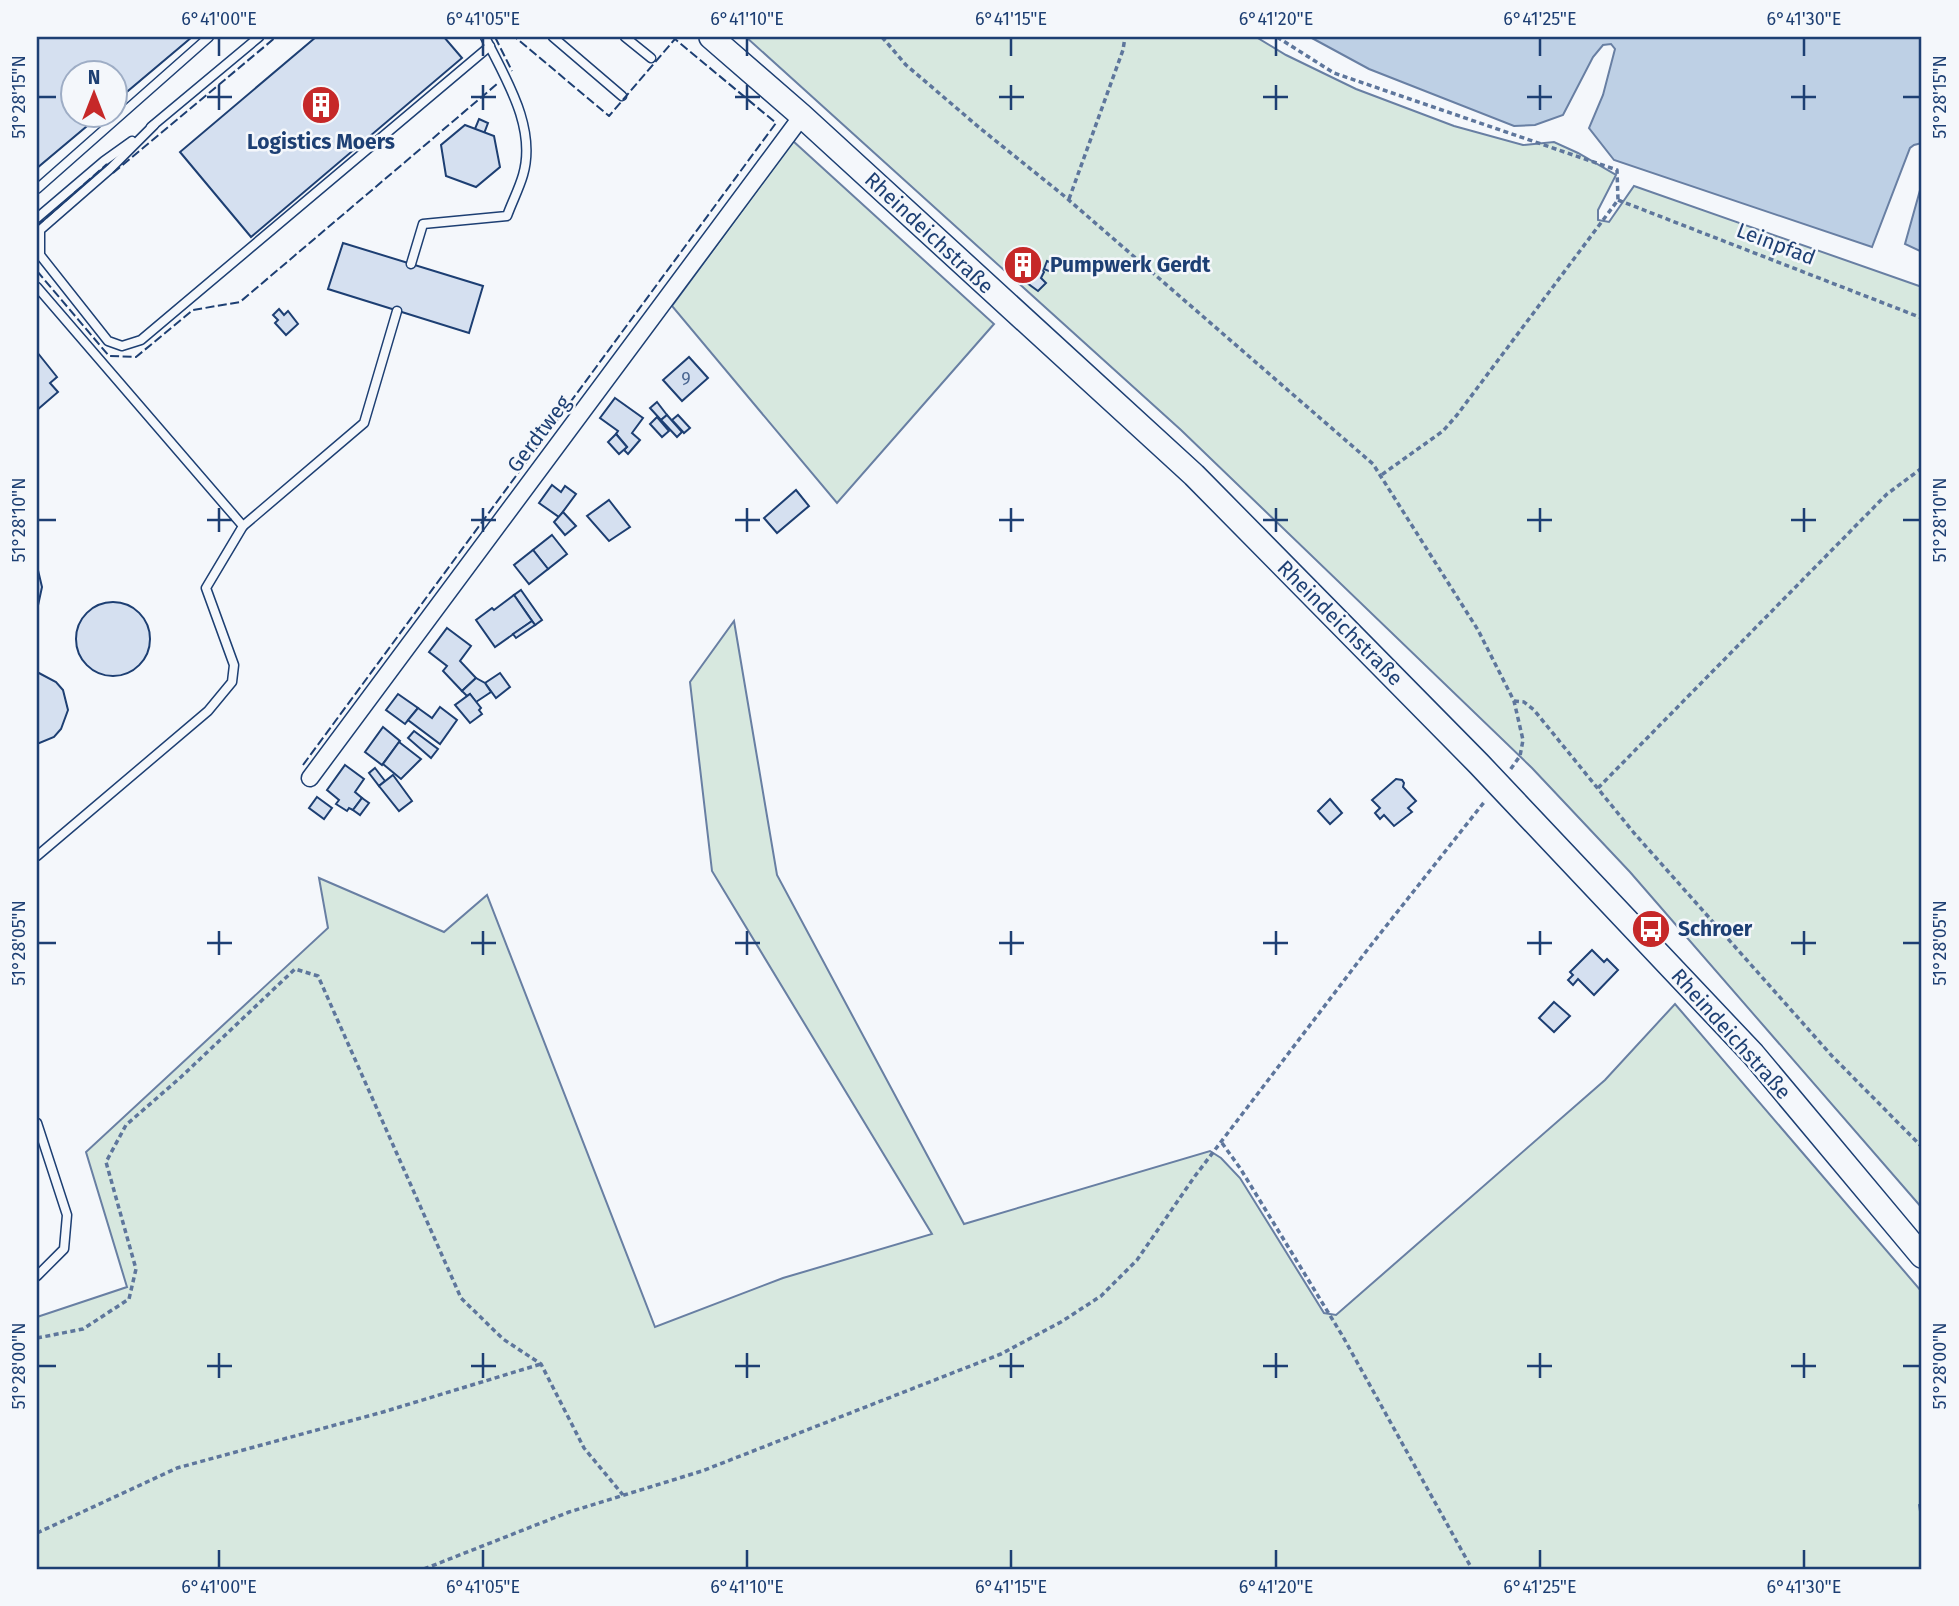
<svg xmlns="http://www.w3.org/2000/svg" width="1959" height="1606" font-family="'Fira Sans',sans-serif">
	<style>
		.green { fill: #d7e8df; stroke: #687fa3; stroke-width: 2 }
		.water { fill: #bed0e5; stroke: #687fa3; stroke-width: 2 }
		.building { fill: #d5e0f0; stroke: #1d3f73; stroke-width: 2 }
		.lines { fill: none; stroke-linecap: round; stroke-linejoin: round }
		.lane-casing { stroke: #1d3f73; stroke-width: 11 }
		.street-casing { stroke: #1d3f73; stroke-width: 19 }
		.secondary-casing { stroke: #1d3f73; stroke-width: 26 }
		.path { stroke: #5e769c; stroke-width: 3.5; stroke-dasharray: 5 3.5; stroke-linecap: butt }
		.lane { stroke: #f4f7fb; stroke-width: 8 }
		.street { stroke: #f4f7fb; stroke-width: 16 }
		.secondary { stroke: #f4f7fb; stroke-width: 23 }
		.fence { stroke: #1d3f73; stroke-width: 2; stroke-dasharray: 9 3.5; stroke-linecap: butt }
		.ticks { fill: none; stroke: #1d3f73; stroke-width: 2.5 }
		.labels { text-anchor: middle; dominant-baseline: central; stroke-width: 5; stroke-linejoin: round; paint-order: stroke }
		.number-label { font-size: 18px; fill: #4b6792 }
		.poi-label { font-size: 21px; font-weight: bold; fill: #1d3f73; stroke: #f4f7fb; text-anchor: start }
		.street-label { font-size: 21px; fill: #1d3f73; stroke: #f4f7fb }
		.neatline { fill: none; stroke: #1d3f73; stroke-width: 2.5 }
		.ticks-label { font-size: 18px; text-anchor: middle; fill: #1d3f73 }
	</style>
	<rect width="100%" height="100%" fill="#f4f7fb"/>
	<g class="green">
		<polygon points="746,37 1256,37 1286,55 1356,89 1454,126 1523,145 1554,142 1578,153 1616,175 1598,210 1598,220 1609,222 1634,186 1922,287 1922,1208 1630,872 1532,768 1181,430"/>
		<polygon points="793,141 994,324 837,503 672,306"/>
		<polygon points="734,621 777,875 964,1224 1210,1151 1221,1158 1240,1178 1324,1313 1336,1315 1605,1080 1675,1004 1922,1292 1922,1503 1919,1505 1922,1524 1922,1569 37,1569 37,1317 127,1287 86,1152 328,928 319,878 444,932 487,895 655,1327 783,1278 932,1234 712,871 690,682"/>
	</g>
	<g class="water">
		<polygon points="1310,37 1922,37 1922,143 1914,145 1910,148 1872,247 1614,160 1589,128 1603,95 1615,49 1611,44 1603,45 1593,57 1563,115 1535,125 1514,126 1369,69"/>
		<polygon points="1922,183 1922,252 1905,244"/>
	</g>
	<g class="building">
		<polygon points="37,37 192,37 116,101 116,74 74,74 74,116 99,116 37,168"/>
		<polygon points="316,37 444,37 462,58 251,237 180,152"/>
		<polygon points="479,119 488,123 480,144 482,144 486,161 473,172 458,167 455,150 467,140 470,141"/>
		<polygon points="465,125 494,136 500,167 476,187 446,176 441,145"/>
		<polygon points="343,243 483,286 469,333 328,289"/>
		<polygon points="1023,250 1038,264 1023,280 1008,266"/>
		<polygon points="1047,261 1054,264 1051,272 1044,269"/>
		<polygon points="1038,264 1044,272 1041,278 1046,283 1038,291 1023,280"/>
		<polygon points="279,309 284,315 288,311 298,324 286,335 275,323 278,320 273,315"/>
		<polygon points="37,352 57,377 50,383 58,392 37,410"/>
		<polygon points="689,357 708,378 682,401 663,380"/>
		<polygon points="615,398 643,418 632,433 640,440 628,454 624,450 627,447 616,434 618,431 600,418"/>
		<polygon points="657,402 667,415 661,420 650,408"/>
		<polygon points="667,415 682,432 677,437 661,420"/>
		<polygon points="678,415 690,428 684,433 672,420"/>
		<polygon points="657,417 669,431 662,437 650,424"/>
		<polygon points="616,434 627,447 619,454 608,442"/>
		<polygon points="552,485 561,492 565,486 576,494 559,517 539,503"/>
		<polygon points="796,490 809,506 777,533 764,518"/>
		<polygon points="609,500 630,527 609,541 587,516"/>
		<polygon points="563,512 576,526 565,535 554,522"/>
		<polygon points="552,535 567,554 548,569 533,550"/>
		<polygon points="533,550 548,569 529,584 514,565"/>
		<polygon points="37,566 42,587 37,610"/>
		<polygon points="521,590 542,620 535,625 514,595"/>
		<polygon points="514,595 532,621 495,647 476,620 492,608 494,610"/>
		<circle cx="113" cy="639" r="37"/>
		<polygon points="532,621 535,625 516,638 513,634"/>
		<polygon points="447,628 471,646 460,661 476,678 462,691 443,671 447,666 429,652"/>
		<polygon points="37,672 56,682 63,690 68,710 61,729 54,737 37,744"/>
		<polygon points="500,673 510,687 496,698 485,683"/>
		<polygon points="476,678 485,683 491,692 476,702 470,694 467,696 462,691"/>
		<polygon points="398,694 418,708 405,724 386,710"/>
		<polygon points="470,694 481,708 479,710 482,714 470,723 455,705"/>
		<polygon points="440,707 457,720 440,744 408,720 418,708 432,718"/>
		<polygon points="383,727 400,741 382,765 365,752"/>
		<polygon points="414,731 438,749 431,758 408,738"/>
		<polygon points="399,742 421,759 401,779 383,764"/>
		<polygon points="345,765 364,779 355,792 362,798 353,810 349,808 347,811 336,804 339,800 327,790"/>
		<polygon points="375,768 385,781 379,786 369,773"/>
		<polygon points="393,775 412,801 399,811 379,786"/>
		<polygon points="1396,779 1402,780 1404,783 1403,787 1416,801 1408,808 1412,812 1394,826 1384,815 1380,819 1375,813 1380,808 1372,800"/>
		<polygon points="317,797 332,808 324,819 309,808"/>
		<polygon points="362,798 369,803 360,815 353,810"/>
		<polygon points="1330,799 1342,813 1330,824 1318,811"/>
		<polygon points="1592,950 1604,962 1607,959 1618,970 1594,995 1578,979 1573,985 1568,980 1573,975 1570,972"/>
		<polygon points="1554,1002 1570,1016 1554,1032 1539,1018"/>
	</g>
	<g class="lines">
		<g class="lane-casing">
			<g id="lane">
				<polyline points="553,37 622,96"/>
				<polyline points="625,37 651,58"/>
				<polyline points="154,125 110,169 40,230 40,255 108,341 122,346 141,340 490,46"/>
				<polyline points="151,127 259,37"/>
				<polyline points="37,189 209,37"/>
				<polyline points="37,218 104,161 132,141"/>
				<path d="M411 264 423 224 507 216C512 202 519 189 523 175 537 127 505 78 485 37"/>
				<polyline points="37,287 243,526"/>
				<polyline points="37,856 208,711 232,682 234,665 206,588 243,526 364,423 397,311"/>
				<polyline points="37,1123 67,1215 64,1249 37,1276"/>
			</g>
		</g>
		<g class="street-casing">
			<polyline id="street" points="310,778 802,116"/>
		</g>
		<g class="secondary-casing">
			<polyline id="secondary" points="711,37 802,116 1194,475 1479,764 1753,1054 1922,1256"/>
		</g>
		<g class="path">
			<polyline points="882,37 906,65 981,129 1063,195 1373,464 1478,630 1514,701 1523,740 1520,756 1510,770"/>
			<polyline points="1277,37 1334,73 1617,170 1618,200 1457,415 1443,431 1380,476"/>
			<polyline points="1069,199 1123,50 1125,37"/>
			<polyline points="1618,200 1922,318"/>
			<polyline points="1514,701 1524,702 1534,710 1634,833 1832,1056 1922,1147"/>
			<polyline points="1598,788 1887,494 1922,468"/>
			<polyline points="1222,1143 1240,1168 1342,1335 1472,1569"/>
			<polyline points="37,1338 83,1329 129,1299 136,1269 106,1162 126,1125 181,1077 295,969 318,976 461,1298 503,1339 541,1364 584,1448 623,1495"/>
			<polyline points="37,1533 177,1468 383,1412 541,1364"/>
			<polyline points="424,1569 569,1512 702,1471 1001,1354 1061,1322 1101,1296 1137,1260 1195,1176 1368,949 1485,801"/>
		</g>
		<use href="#lane" class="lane"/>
		<use href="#street" class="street"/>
		<use href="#secondary" class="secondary"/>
		<g class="fence">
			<polyline points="495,37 512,71"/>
			<polyline points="113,173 276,37"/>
			<polyline points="37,226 107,164"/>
			<polyline points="37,271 109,356 136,357 193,310 240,302 497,84"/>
			<polyline points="303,765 776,123 675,39 609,116 515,37"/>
		</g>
	</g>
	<path class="ticks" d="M219 38V56M483 38V56M747 38V56M1011 38V56M1276 38V56M1540 38V56M1804 38V56M219 85V110M483 85V110M747 85V110M1011 85V110M1276 85V110M1540 85V110M1804 85V110M38 97H56M207 97H232M471 97H496M735 97H760M999 97H1024M1263 97H1288M1527 97H1552M1791 97H1816M1903 97H1920M219 508V532M483 508V532M747 508V532M1011 508V532M1276 508V532M1540 508V532M1804 508V532M38 520H56M207 520H232M471 520H496M735 520H760M999 520H1024M1263 520H1288M1527 520H1552M1791 520H1816M1903 520H1920M219 931V955M483 931V955M747 931V955M1011 931V955M1276 931V955M1540 931V955M1804 931V955M38 943H56M207 943H232M471 943H496M735 943H760M999 943H1024M1263 943H1288M1527 943H1552M1791 943H1816M1903 943H1920M219 1353V1378M483 1353V1378M747 1353V1378M1011 1353V1378M1276 1353V1378M1540 1353V1378M1804 1353V1378M38 1366H56M207 1366H232M471 1366H496M735 1366H760M999 1366H1024M1263 1366H1288M1527 1366H1552M1791 1366H1816M1903 1366H1920M219 1550V1568M483 1550V1568M747 1550V1568M1011 1550V1568M1276 1550V1568M1540 1550V1568M1804 1550V1568"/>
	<defs>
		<g id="building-disc" transform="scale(2.0125)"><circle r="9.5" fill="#c62828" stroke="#f4f7fb"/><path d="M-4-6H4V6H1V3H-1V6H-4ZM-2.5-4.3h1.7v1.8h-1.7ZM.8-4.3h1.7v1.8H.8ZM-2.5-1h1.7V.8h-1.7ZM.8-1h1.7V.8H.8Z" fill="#fff"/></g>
		<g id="bus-disc" transform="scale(2.0125)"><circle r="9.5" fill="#c62828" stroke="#f4f7fb"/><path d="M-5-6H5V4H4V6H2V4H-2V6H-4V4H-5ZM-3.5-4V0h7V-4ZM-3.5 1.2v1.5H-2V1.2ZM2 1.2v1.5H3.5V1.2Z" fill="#fff"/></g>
	</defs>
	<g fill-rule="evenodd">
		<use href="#building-disc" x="321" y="105"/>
		<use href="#building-disc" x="1023" y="265"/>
		<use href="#bus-disc" x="1651" y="929"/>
	</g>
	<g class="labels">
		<g class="number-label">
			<text x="686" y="379">9</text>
		</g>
		<g class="poi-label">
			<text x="321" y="142" text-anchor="middle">Logistics Moers</text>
			<text x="1050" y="265">Pumpwerk Gerdt</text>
			<text x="1678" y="929">Schroer</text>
		</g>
		<g class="street-label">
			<text transform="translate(929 233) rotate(43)">Rheindeichstraße</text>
			<text transform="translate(1776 244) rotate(21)">Leinpfad</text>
			<text transform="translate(539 434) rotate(-53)">Gerdtweg</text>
			<text transform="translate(1340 623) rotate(45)">Rheindeichstraße</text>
			<text transform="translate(1731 1034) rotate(48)">Rheindeichstraße</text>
		</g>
	</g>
	<rect width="1959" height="1606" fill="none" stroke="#f4f7fb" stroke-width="77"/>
	<g transform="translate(94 94)"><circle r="33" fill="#f4f7fb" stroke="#9eadc5" stroke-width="2"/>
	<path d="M0-5L12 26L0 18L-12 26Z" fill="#c62828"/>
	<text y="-10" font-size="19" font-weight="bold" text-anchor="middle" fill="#1d3f73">N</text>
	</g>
	<rect x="38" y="38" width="1882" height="1530" class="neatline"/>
	<g class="ticks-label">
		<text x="219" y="25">6°41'00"E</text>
		<text x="483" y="25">6°41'05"E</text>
		<text x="747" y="25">6°41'10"E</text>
		<text x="1011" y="25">6°41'15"E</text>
		<text x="1276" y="25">6°41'20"E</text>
		<text x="1540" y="25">6°41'25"E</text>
		<text x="1804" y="25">6°41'30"E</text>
		<text transform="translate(19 97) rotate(-90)" y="6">51°28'15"N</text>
		<text transform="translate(1940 97) rotate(-90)" y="6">51°28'15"N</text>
		<text transform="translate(19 520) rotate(-90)" y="6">51°28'10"N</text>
		<text transform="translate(1940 520) rotate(-90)" y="6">51°28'10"N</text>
		<text transform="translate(19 943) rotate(-90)" y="6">51°28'05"N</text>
		<text transform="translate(1940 943) rotate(-90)" y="6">51°28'05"N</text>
		<text transform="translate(19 1366) rotate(-90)" y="6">51°28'00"N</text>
		<text transform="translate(1940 1366) rotate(-90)" y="6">51°28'00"N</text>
		<text x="219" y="1593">6°41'00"E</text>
		<text x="483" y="1593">6°41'05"E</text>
		<text x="747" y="1593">6°41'10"E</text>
		<text x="1011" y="1593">6°41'15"E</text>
		<text x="1276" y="1593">6°41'20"E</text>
		<text x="1540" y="1593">6°41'25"E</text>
		<text x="1804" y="1593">6°41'30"E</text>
	</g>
</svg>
